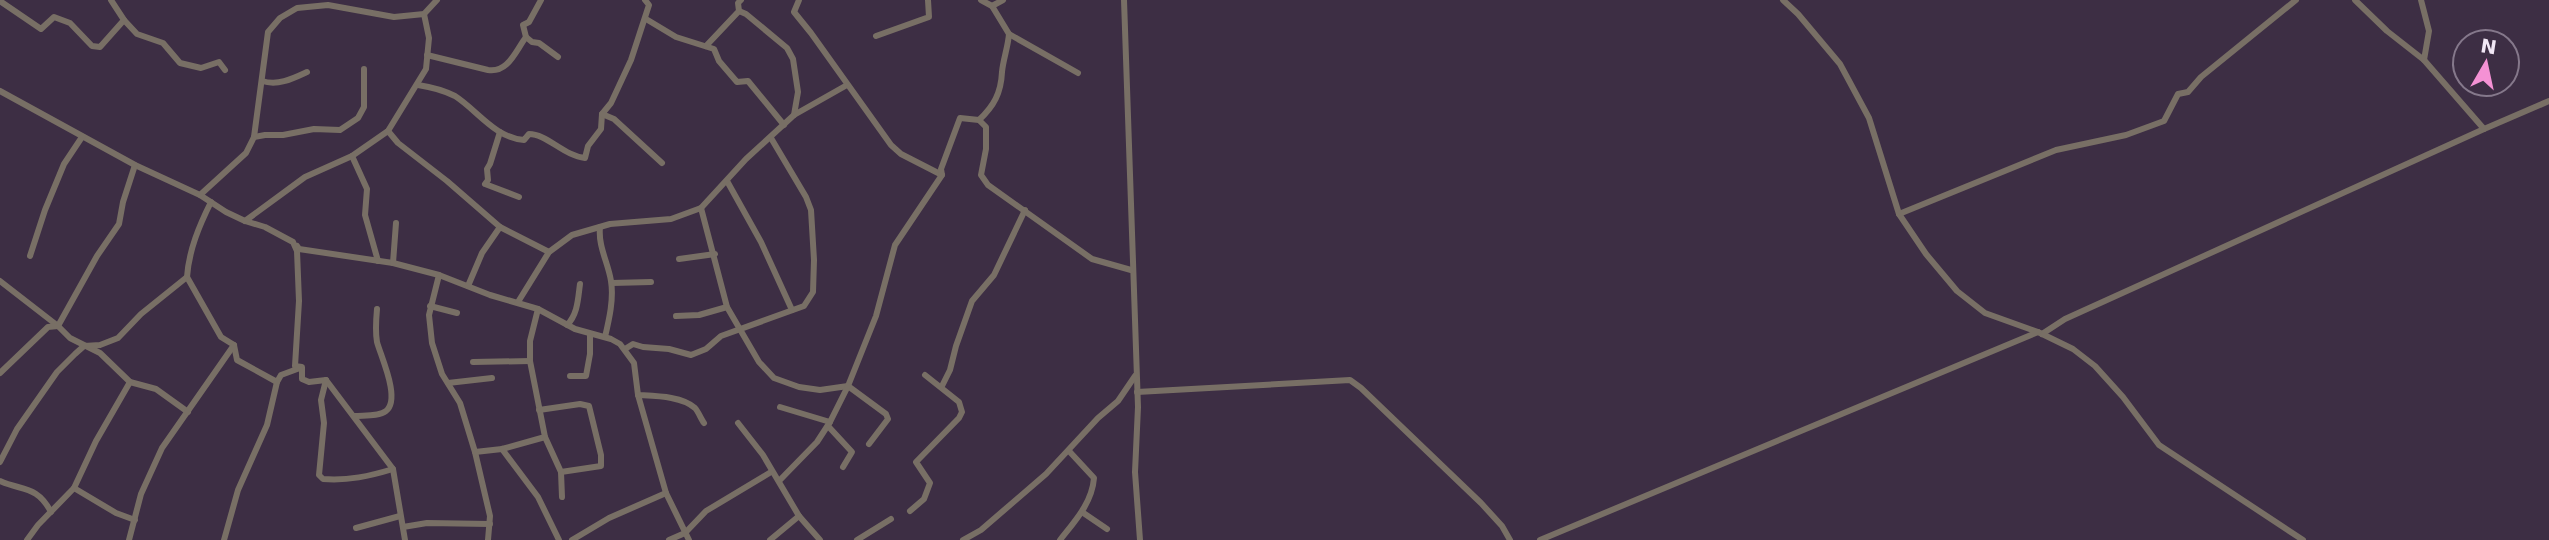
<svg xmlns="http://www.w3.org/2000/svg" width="2549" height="540" font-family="'DejaVu Sans',sans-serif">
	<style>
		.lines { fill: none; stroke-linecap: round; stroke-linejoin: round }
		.minor { stroke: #786f65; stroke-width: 6 }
	</style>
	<rect width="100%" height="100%" fill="#3d2e44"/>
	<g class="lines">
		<g class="minor">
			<polyline points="111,0 124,20 137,34 163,43 180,63 201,68 219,62 225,70"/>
			<polyline points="799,0 794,12 811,33 891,145 901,154 942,175"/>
			<polyline points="981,0 992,6 1009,34 1078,73"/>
			<polyline points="1124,0 1138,407 1135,472 1140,540"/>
			<polyline points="1783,0 1798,14 1840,64 1869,118 1899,214 1926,254 1957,291 1985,313 2038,332 2073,349 2095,366 2123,397 2159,445 2303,540"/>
			<polyline points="2421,0 2429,31 2424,60"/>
			<polyline points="0,1 41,29 54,17 70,23 92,46 100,47 124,20"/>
			<polyline points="992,6 1003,0"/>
			<polyline points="739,11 746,14 787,48 793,59 798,92 794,115"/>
			<polyline points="646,19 676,37 714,49 719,61 737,82 748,81 784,125"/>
			<polyline points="876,36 929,17 928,0"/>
			<polyline points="526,37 532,42 539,43 558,57"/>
			<polyline points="706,46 739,11 738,3 741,0"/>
			<path d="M427 55 488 70C508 73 515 52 526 37L523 25 529 22 541 0"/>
			<path d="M262 81C278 86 292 79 307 72"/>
			<path d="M418 85C431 87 443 90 455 96 477 110 495 138 524 140L529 134C547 134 564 156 585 158L588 146 601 129 602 114 611 103 631 60 649 5 645 0"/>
			<polyline points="0,91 135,165 200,195 226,212 245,221 265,227 293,242 297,251 299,301 295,366 302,367 302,379 309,382 326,380 393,469 405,540"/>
			<polyline points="602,114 614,119 662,163"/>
			<path d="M979 120C994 106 1001 93 1002 72 1003 60 1008 47 1009 34"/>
			<polyline points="2484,129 2549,101"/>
			<polyline points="388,131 398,143 447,181 500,227 549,252"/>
			<polyline points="500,132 490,164 487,169 488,180 485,184 519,197"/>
			<polyline points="254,137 265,135 283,135 314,129 340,130 358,118 364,107 364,69"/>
			<polyline points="352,156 367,189 365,215 378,261"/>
			<polyline points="727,181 761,242 792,310"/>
			<polyline points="200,195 246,153 254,137 268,32 280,18 297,8 328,5 394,17 424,14 437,0"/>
			<polyline points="701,208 727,307 759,362 774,378 799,387 820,390 848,386 886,414 888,419 869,444"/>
			<polyline points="1899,214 2056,150 2126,135 2164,121 2178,94 2188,92 2201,77 2296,0"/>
			<polyline points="245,221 305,177 352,156 388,131 426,69 429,38 424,14"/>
			<path d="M600 227C598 247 608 262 611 281 614 299 609 320 605 337"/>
			<polyline points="297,246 299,249 393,263 439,275 490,295 538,309 575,329 611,339 620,344 634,363 638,395 666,493 689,540"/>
			<polyline points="30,256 45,210 64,164 82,137"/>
			<polyline points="679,259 715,254"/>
			<polyline points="393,263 396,223"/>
			<polyline points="439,275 429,315 432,343 442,374 460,403 475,452 502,449 545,437 530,361 530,341 538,309"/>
			<polyline points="187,277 221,337 234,345 237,360 277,382 281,375 300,368"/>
			<polyline points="0,281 58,326 70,338 100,353 130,382 156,389 188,412"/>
			<polyline points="612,283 651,282"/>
			<polyline points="468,286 482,253 500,227"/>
			<polyline points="518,302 549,252 572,235 610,224 671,219 701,208 746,159 794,115 847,85"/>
			<polyline points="430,306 457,313"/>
			<polyline points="676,316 699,315 727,307"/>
			<path d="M567 325C578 314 578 298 580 284"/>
			<polyline points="2042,334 2065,319 2484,129 2424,60 2387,31 2355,0"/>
			<polyline points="625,349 633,344 643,347 669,349 691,355 706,349 721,336 804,306 813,292 814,260 811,210 806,197 771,138"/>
			<polyline points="473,362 530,361"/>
			<polyline points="0,373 48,327 58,326 97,256 119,224 123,202 135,165"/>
			<polyline points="570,376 586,376 590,354 590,334"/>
			<path d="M326 380 321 400 324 423 319 475 323 479C348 481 370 476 393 469"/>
			<polyline points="448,383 492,378"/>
			<polyline points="942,386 950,370 956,346 972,301 994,275 1025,210"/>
			<polyline points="1137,392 1350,380 1361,388 1481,503 1502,526 1510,540"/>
			<path d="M638 395C655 396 682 396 695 408 698 411 701 419 704 423"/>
			<polyline points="780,407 830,422"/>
			<polyline points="539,410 580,404 589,406 601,455 601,466 561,472 545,437"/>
			<path d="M354 416C363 415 379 417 386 411 401 399 381 357 377 342 375 331 376 320 377 309"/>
			<polyline points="738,423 763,455 799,516 820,540"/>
			<polyline points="828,426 852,452 843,467"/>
			<polyline points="502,449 538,497 559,540"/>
			<polyline points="475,452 490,516 488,540"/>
			<path d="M0 462 17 429 57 372 75 354 84 346 100 345 118 338 141 314 187 277C189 250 199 226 211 202"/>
			<polyline points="561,472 562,497"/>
			<path d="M0 481C22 491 37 485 51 512"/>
			<polyline points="779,481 817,442 830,422 848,386 876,316 895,245 942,175 941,169 960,118 979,120 986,127 986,149 981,175 988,185 1092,259 1131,270"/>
			<polyline points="74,488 116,513 135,520"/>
			<polyline points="910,511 924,499 930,483 916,462 959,418 962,412 959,402 925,375"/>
			<polyline points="1082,512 1107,529"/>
			<polyline points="403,527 427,523 490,524"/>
			<polyline points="356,528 400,516"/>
			<polyline points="27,540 38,525 74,488 96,441 130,382"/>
			<polyline points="129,540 141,494 162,448 234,345"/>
			<polyline points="224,540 238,490 267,425 277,382"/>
			<polyline points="572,540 609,518 666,493"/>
			<polyline points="669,540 685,533 706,511 771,472"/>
			<polyline points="770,540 799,516"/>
			<polyline points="857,540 891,519"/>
			<polyline points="963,540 981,530 1046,474 1098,418 1118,401 1135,376"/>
			<path d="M1060 540C1075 521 1092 503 1094 478L1069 451"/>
			<polyline points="1540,540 2038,332"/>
		</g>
	</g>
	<g transform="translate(2486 63) rotate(9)"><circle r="33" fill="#3d2e44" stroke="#85788b" stroke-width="2"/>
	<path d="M0-5L12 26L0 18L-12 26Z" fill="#f491d4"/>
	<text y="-10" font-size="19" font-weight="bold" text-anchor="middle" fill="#f1e7f5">N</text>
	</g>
</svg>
